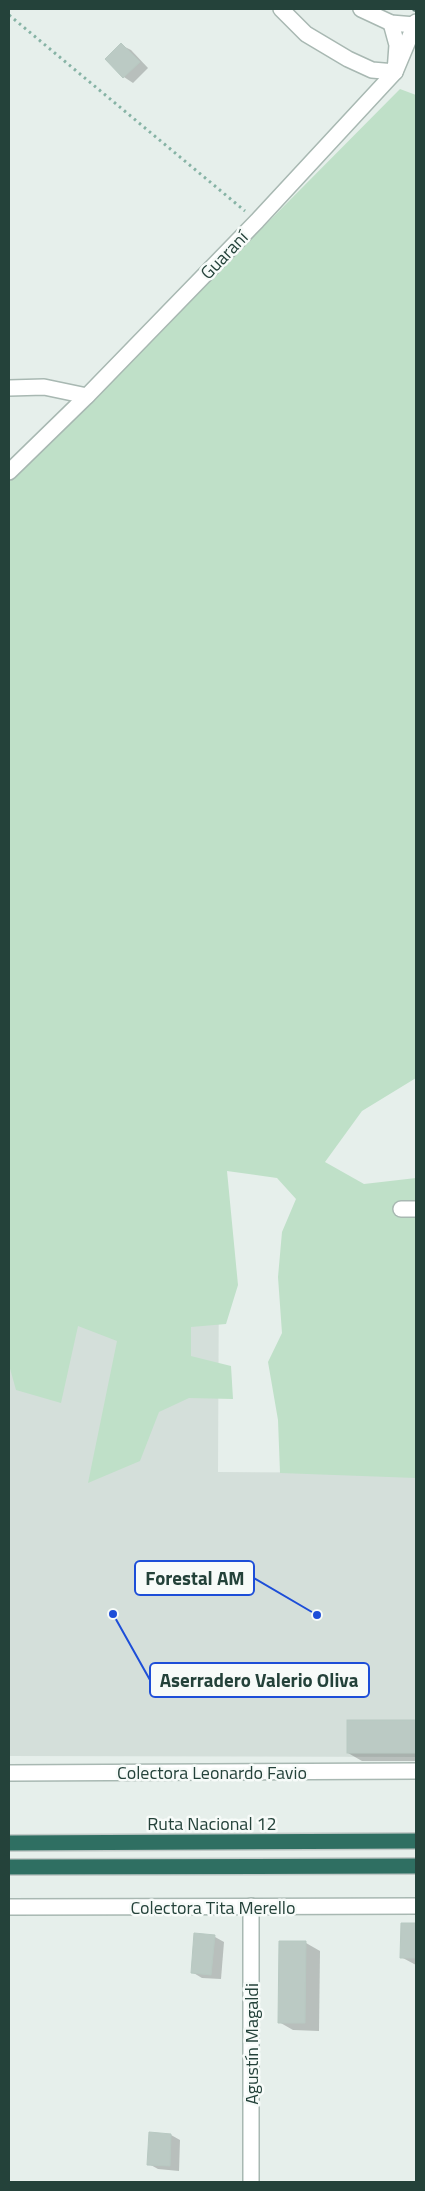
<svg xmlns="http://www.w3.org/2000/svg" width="425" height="2191" font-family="'Titillium Web',sans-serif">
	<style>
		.built { fill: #d4dfda }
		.green { fill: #bfe0c8 }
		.shadow { fill: #0003 }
		.building { fill: #bbcac4; stroke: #b8c9c2 }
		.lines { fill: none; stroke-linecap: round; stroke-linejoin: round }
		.street-casing { stroke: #a8b8b2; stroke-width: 18 }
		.highway-casing { stroke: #c2cac8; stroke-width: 18 }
		.path { stroke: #86b3a5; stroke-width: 3; stroke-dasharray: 2.5 4; stroke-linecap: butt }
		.street { stroke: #fff; stroke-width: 15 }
		.highway { stroke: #2f6f62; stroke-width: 15 }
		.rail { stroke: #5f7d75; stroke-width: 4; stroke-dasharray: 10 5; stroke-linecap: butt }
		.labels { text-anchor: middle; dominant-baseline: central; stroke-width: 5; stroke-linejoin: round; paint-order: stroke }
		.street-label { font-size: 18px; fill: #24423a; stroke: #f7fbf9 }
		.leader { fill: none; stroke: #1d4ed8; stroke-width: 2 }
		.callout-dot { fill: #1d4ed8; stroke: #f7fbf9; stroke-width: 2 }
		.callout { fill: #f7fbf9; stroke: #1d4ed8; stroke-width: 2 }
		.callout-label { font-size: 19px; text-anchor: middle; font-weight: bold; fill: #24423a }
	</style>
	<rect width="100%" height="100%" fill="#e6efeb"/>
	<polygon class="built" points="9,1259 219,1260 218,1472 416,1473 416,1757 9,1756"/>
	<polygon class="green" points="400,89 416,95 416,1078 362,1111 325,1162 364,1184 416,1178 416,1478 280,1473 278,1420 268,1362 282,1333 278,1277 282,1232 296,1199 277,1178 227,1171 238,1285 226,1324 191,1327 191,1356 231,1366 233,1399 189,1398 159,1412 140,1461 88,1483 117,1341 78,1326 61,1403 16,1390 9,1365 9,465 142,349"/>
	<g class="shadow">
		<polygon points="121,45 131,50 148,68 133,83 124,77"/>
		<polygon points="348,1721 416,1721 416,1761 362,1761 348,1753"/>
		<polygon points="402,1924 416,1925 416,1965 401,1957"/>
		<polygon points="215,1937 224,1942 221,1979 202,1978 192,1972"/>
		<polygon points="306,1943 320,1951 319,2031 293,2030 279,2022"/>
		<polygon points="171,2135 180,2140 179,2171 158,2169 149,2164"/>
	</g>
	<g class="building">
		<polygon points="121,43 140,62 123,78 105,59"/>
		<rect x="347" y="1720" width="69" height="33"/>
		<polygon points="401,1923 416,1923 416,1958 400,1958"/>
		<polygon points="194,1933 215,1935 211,1975 191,1973"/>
		<polygon points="279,1941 306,1941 305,2023 278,2023"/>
		<polygon points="149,2132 171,2134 170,2166 147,2165"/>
	</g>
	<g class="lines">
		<g class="street-casing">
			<g id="street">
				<polyline points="281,9 306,34 348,59 372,70 395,72 397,45 391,23"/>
				<polyline points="361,9 391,23 415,25"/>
				<polyline points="9,388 44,387 87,396"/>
				<polyline points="9,472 87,396 257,221 395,72 416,22"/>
				<polyline points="401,1209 416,1209"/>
				<polyline points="9,1773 416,1771"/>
				<polyline points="251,1906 251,2182"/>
				<polyline points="9,1907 416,1906"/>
			</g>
		</g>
		<g class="highway-casing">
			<g id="highway">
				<polyline points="9,1843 416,1841"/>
				<polyline points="9,1867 416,1866"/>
			</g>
		</g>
		<polyline class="path" points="9,15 245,211"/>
		<use href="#street" class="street"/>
		<use href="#highway" class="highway"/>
		<polyline class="rail" points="413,9 416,10"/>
	</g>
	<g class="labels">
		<g class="street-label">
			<text transform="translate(224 255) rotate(-46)">Guaraní</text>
			<text x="212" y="1772">Colectora Leonardo Favio</text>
			<text x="212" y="1823">Ruta Nacional 12</text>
			<text x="213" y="1907">Colectora Tita Merello</text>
			<text transform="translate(251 2044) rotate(-90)">Agustín Magaldi</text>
		</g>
	</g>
	<path class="leader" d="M317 1615L254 1578M113 1614L150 1680"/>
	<g class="callout-dot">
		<circle cx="317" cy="1615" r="5"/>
		<circle cx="113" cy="1614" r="5"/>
	</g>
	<g class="callout">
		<rect x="135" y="1561" width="119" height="34" rx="5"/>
		<rect x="150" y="1663" width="219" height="34" rx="5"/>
	</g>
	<g class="callout-label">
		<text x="195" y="1585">Forestal AM</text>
		<text x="259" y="1687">Aserradero Valerio Oliva</text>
	</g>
	<rect width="425" height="2191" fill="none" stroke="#24423a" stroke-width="20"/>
</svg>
